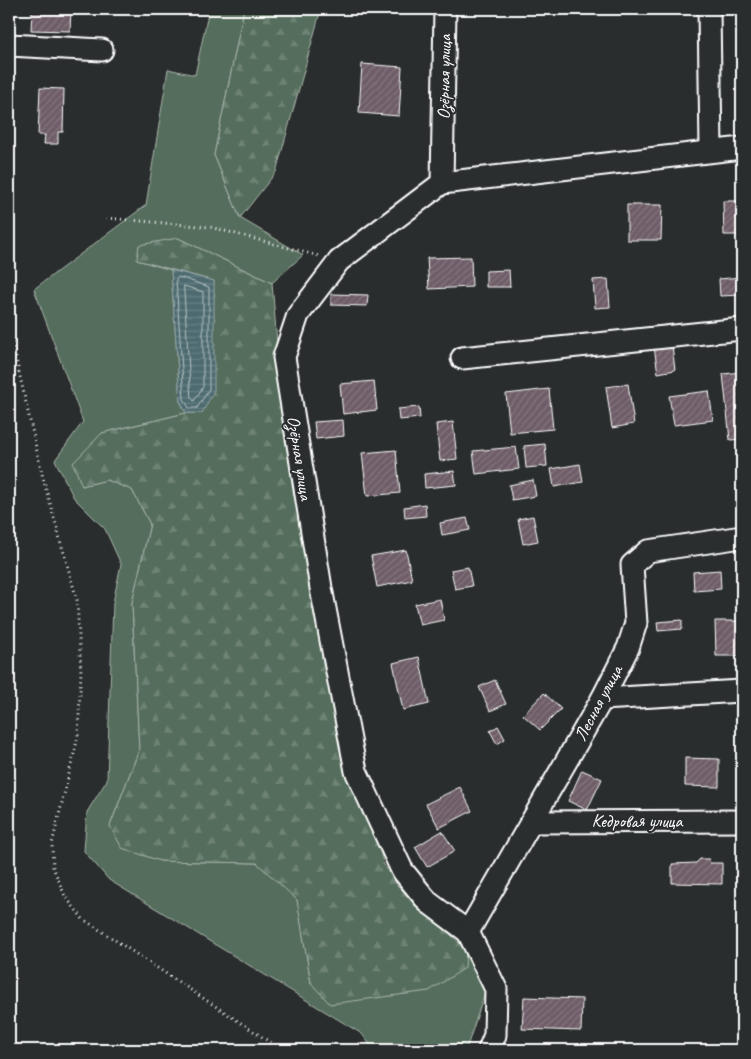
<svg xmlns="http://www.w3.org/2000/svg" width="751" height="1059" font-family="Caveat,sans-serif">
	<style>
		.grass { fill: #556d5b; stroke: #aab6ad }
		.forest { fill: url(#forest-firs); stroke: #aab6ad }
		.water { fill: url(#water-rules); stroke: #94a6a9 }
		.lines { fill: none; stroke-linecap: round; stroke-linejoin: round }
		.shore { stroke: #b8c4c6; stroke-width: 1 }
		.building { fill: url(#building-hatch); stroke: #fff }
		.minor-casing { stroke: #fff; stroke-width: 25 }
		.path { stroke: #fff; stroke-width: 3; stroke-dasharray: 1 4; stroke-linecap: butt }
		.minor { stroke: #2a2d2e; stroke-width: 21 }
		.labels { text-anchor: middle; dominant-baseline: central; stroke-width: 4; stroke-linejoin: round; paint-order: stroke }
		.street-label { font-size: 18px; fill: #fff; stroke: #2a2d2e }
	</style>
	<defs>
		<pattern id="forest-firs" width="22" height="20" patternUnits="userSpaceOnUse" patternTransform="scale(1.25)"><rect width="22" height="20" fill="#556d5b"/><path d="M5 1l3.5 6h-7zM16 11l3.5 6h-7z" fill="#6e8374"/></pattern>
		<pattern id="water-rules" width="6" height="5" patternUnits="userSpaceOnUse" patternTransform="scale(1.25)"><rect width="6" height="5" fill="#4d6b70"/><path d="M0 2.5h6" fill="none" stroke="#688185"/></pattern>
		<pattern id="building-hatch" width="6" height="6" patternUnits="userSpaceOnUse" patternTransform="scale(1.25)"><rect width="6" height="6" fill="#6e5d67"/><path d="M-1 1l2-2M0 6l6-6M5 7l2-2" fill="none" stroke="#84757e"/></pattern>
	</defs>
	<rect width="100%" height="100%" fill="#2a2d2e"/>
	<filter id="ink" filterUnits="userSpaceOnUse"><feTurbulence type="fractalNoise" baseFrequency=".02" numOctaves="2"/><feDisplacementMap in="SourceGraphic" scale="10" xChannelSelector="R" yChannelSelector="G"/><feConvolveMatrix kernelMatrix="1 2 1 2 8 2 1 2 1" color-interpolation-filters="sRGB"/></filter>
	<g filter="url(#ink)">
		<polygon class="grass" points="209,9 244,9 214,155 240,218 303,255 272,283 178,238 137,260 171,270 180,401 186,413 102,433 82,486 107,480 132,490 150,524 132,603 139,750 110,826 160,861 257,863 297,899 311,983 466,949 487,986 466,1050 374,1050 362,1034 109,880 84,851 87,812 107,780 113,603 121,564 105,529 74,498 55,460 83,422 34,289 146,205 168,69 195,75"/>
		<g class="forest">
			<polygon points="244,9 321,9 276,172 240,218 214,155"/>
			<polygon points="178,238 272,283 282,403 383,863 397,885 466,949 465,968 429,991 330,1004 311,983 297,900 257,863 160,861 122,848 110,826 139,750 132,603 150,524 132,490 107,480 82,486 73,463 102,433 186,413 202,413 214,281 137,260 139,245"/>
		</g>
		<polygon class="water" points="171,270 214,281 214,391 202,413 186,413 180,401"/>
		<g class="lines">
			<g class="shore">
				<polygon points="179,277 209,287 209,389 197,408 189,408 184,399 176,280"/>
				<polygon points="184,286 203,292 203,387 194,401 191,397"/>
			</g>
		</g>
		<g class="building">
			<polygon points="32,9 71,9 70,31 31,30"/>
			<polygon points="362,64 402,67 399,116 359,113"/>
			<polygon points="40,88 64,89 63,132 58,132 58,144 44,144 45,135 38,135"/>
			<polygon points="723,201 742,201 742,235 724,235"/>
			<polygon points="627,205 662,205 661,240 627,240"/>
			<polygon points="471,257 472,287 429,289 427,258"/>
			<polygon points="509,270 510,287 486,287 486,271"/>
			<polygon points="742,277 742,295 720,296 719,279"/>
			<polygon points="608,279 610,307 595,308 593,280"/>
			<polygon points="331,294 368,295 367,306 331,305"/>
			<polygon points="672,345 675,370 658,373 654,347"/>
			<polygon points="742,372 742,439 730,440 723,374"/>
			<polygon points="374,381 377,410 343,414 340,384"/>
			<polygon points="628,384 634,424 612,428 606,387"/>
			<polygon points="549,389 553,429 510,433 506,394"/>
			<polygon points="709,391 713,420 674,425 669,396"/>
			<polygon points="419,407 420,418 399,420 398,409"/>
			<polygon points="343,420 344,436 316,439 314,422"/>
			<polygon points="453,422 457,459 440,461 436,424"/>
			<polygon points="545,444 547,466 526,468 524,446"/>
			<polygon points="516,447 519,469 476,474 473,451"/>
			<polygon points="396,450 400,493 367,496 362,453"/>
			<polygon points="580,464 583,482 554,487 551,469"/>
			<polygon points="454,471 456,485 425,488 424,474"/>
			<polygon points="533,480 536,496 512,500 509,485"/>
			<polygon points="425,504 426,516 405,518 404,507"/>
			<polygon points="533,516 538,541 523,544 518,519"/>
			<polygon points="467,518 470,530 442,535 440,523"/>
			<polygon points="406,550 412,580 377,587 371,556"/>
			<polygon points="468,567 472,586 455,589 451,570"/>
			<polygon points="720,570 721,589 694,591 693,572"/>
			<polygon points="440,599 444,620 420,625 415,604"/>
			<polygon points="682,620 682,629 658,631 657,622"/>
			<polygon points="715,621 742,621 742,656 716,656"/>
			<polygon points="419,657 429,704 403,710 393,663"/>
			<polygon points="495,680 506,704 490,711 479,687"/>
			<polygon points="544,693 561,709 540,730 523,715"/>
			<polygon points="498,726 505,739 497,744 490,731"/>
			<polygon points="685,758 719,759 719,787 685,786"/>
			<polygon points="582,770 602,779 587,810 568,801"/>
			<polygon points="460,787 472,811 439,828 426,804"/>
			<polygon points="442,831 455,851 427,867 415,847"/>
			<polygon points="700,859 709,859 710,863 722,863 722,884 672,883 672,864 696,863"/>
			<polygon points="524,997 582,999 581,1031 522,1029"/>
		</g>
		<g class="lines">
			<g class="minor-casing">
				<g id="minor">
					<polyline points="445,9 442,183 339,261 298,315 284,357 321,588 356,771 402,870 428,902 468,932 496,989 495,1035 489,1050"/>
					<polyline points="709,9 711,150"/>
					<polyline points="9,45 102,50"/>
					<polyline points="442,183 742,148"/>
					<polyline points="462,358 742,329"/>
					<polyline points="602,699 742,691"/>
					<polyline points="533,822 742,821"/>
					<polyline points="468,932 602,699 628,648 636,623 632,565 648,551 742,537"/>
				</g>
			</g>
			<g class="path">
				<polyline points="106,218 210,227 319,256"/>
				<polyline points="9,328 43,478 77,600 81,672 78,737 52,844 53,867 65,896 83,919 282,1050"/>
			</g>
			<use href="#minor" class="minor"/>
		</g>
	</g>
	<g class="labels">
		<g class="street-label">
			<text transform="translate(444 77) rotate(-89)">Озёрная улица</text>
			<text transform="translate(300 458) rotate(81)">Озёрная улица</text>
			<text transform="translate(598 703) rotate(-62)">Лесная улица</text>
			<text x="637" y="821">Кедровая улица</text>
		</g>
	</g>
	<rect width="751" height="1059" fill="none" stroke="#2a2d2e" stroke-width="30"/>
	<rect x="15" y="15" width="721" height="1029" fill="none" stroke="#fff" stroke-width="2" filter="url(#ink)"/>
</svg>
